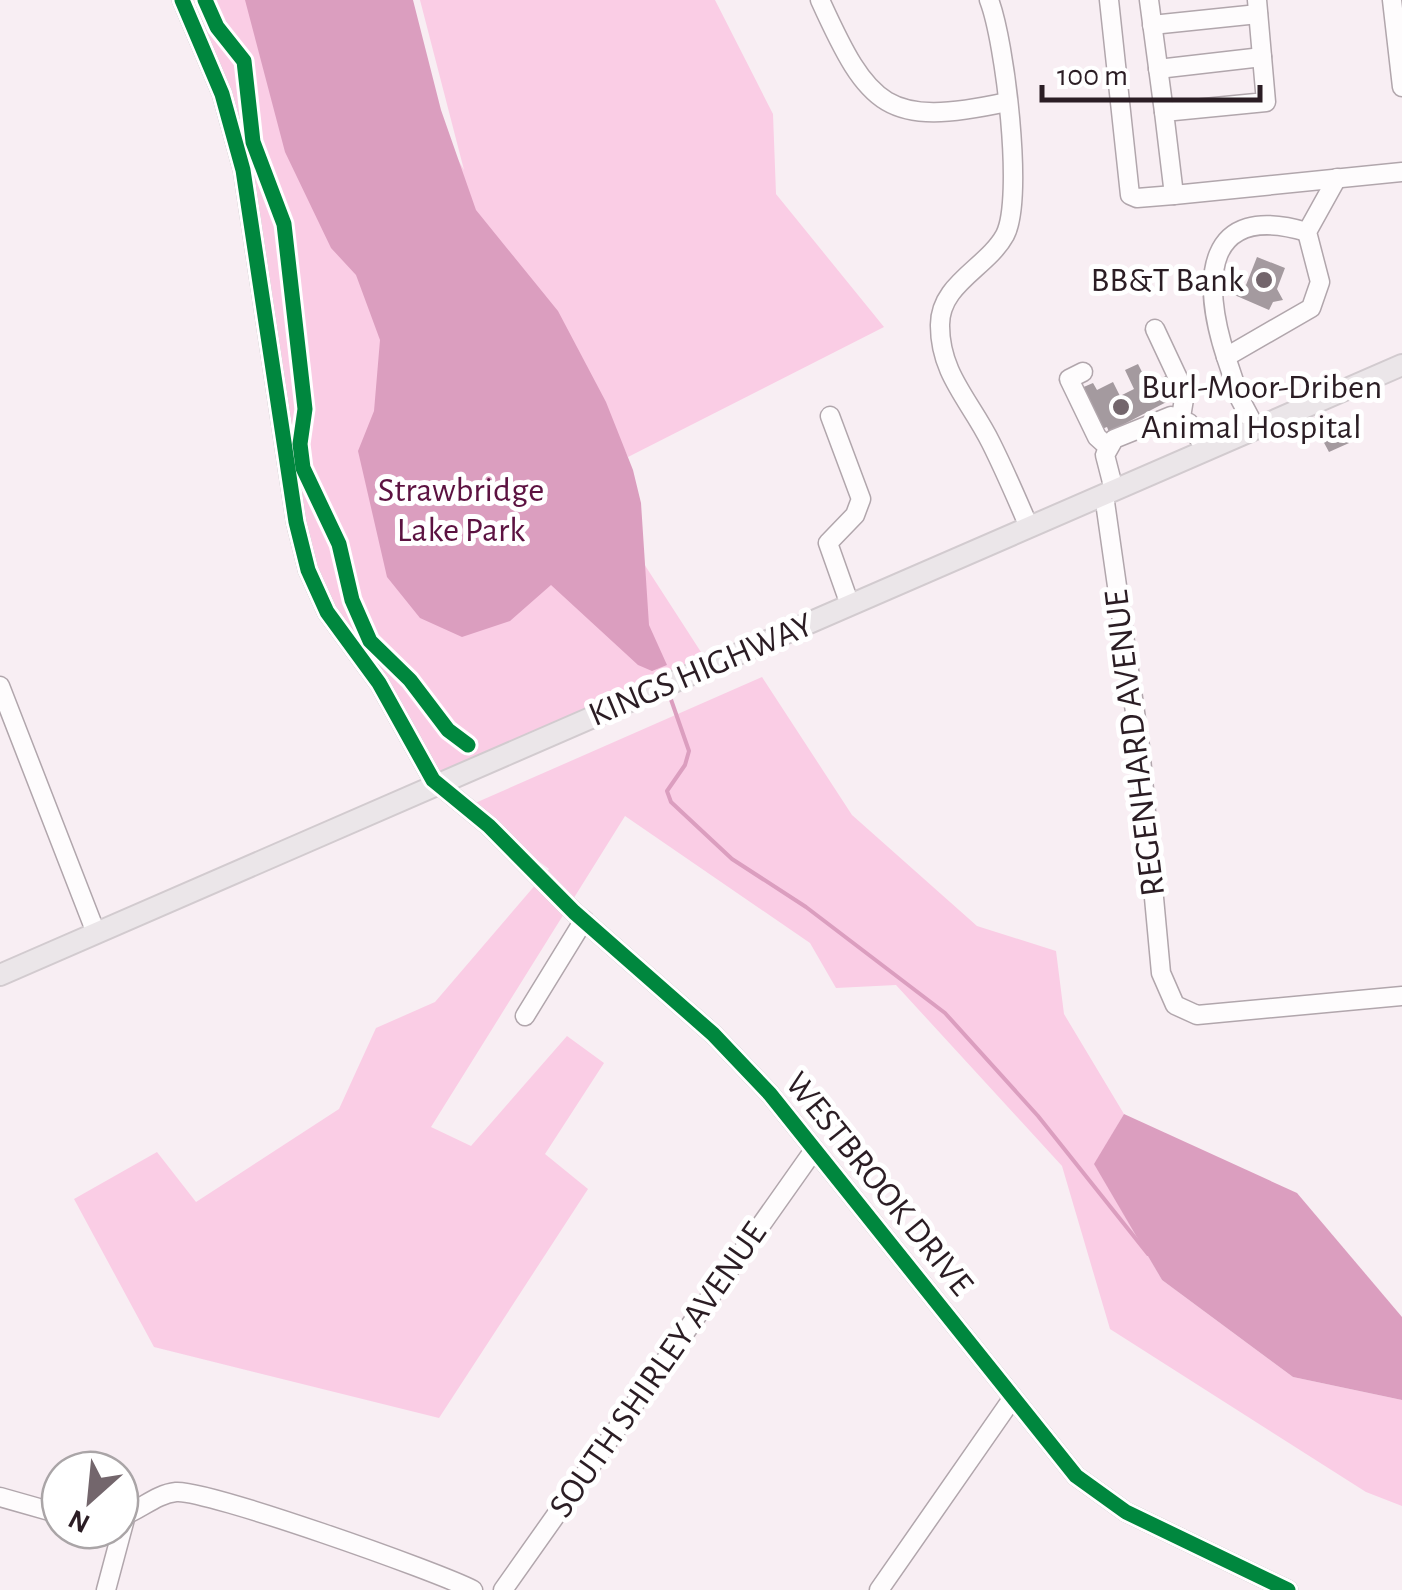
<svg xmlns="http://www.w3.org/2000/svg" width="1402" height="1590" font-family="'Alegreya Sans',sans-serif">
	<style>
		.green { fill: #facde5 }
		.water { fill: #db9ebf }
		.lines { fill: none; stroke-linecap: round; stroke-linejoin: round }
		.stream { stroke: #db9ebf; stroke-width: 4 }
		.building { fill: #a49a9f }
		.minor-casing { stroke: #b1a6ac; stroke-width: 21 }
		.major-casing { stroke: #d2cbcf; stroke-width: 24 }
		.minor { stroke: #fefcfd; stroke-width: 18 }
		.major { stroke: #ebe6e9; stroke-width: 20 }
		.cycleway-casing { stroke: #fff; stroke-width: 21 }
		.cycleway { stroke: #00873e; stroke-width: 15 }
		.poi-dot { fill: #73666c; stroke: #fff; stroke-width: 4 }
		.labels { text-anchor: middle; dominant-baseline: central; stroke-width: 10; stroke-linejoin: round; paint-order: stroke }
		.poi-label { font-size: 35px; fill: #2b1d24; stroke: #fff; text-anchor: end }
		.park-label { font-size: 35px; fill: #5c1241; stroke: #fff }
		.street-label { font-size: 35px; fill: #2b1d24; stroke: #fff }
	</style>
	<rect width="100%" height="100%" fill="#f8eef3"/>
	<g class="green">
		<polygon points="180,0 399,0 441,130 464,170 420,0 715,0 773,114 776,194 884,327 628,457 569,334 626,536 710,666 433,780 308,570 243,170"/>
		<polygon points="762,677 852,815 977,926 1056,951 1064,1014 1124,1114 1095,1164 1162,1280 1293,1377 1402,1400 1402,1506 1366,1492 1110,1329 1062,1166 896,985 836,988 810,943 625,816 431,1127 471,1146 567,1036 604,1063 545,1154 588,1189 439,1418 154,1347 74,1199 157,1152 196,1202 339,1109 376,1028 435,1002 549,869 466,807"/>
	</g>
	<g class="water">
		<polygon points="245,0 413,0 441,110 476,210 558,311 606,402 633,470 641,503 649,625 667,665 652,671 638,665 551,585 510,621 462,637 420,618 387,577 358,451 374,411 380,340 356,275 331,248 285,152"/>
		<polygon points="1124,1114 1297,1193 1402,1317 1402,1400 1293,1377 1162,1280 1094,1164"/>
	</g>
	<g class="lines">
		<polyline class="stream" points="668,691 689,751 685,765 667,791 671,802 732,859 806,907 945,1013 1038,1116 1148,1254"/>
	</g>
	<g class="building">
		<polygon points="1257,257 1285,268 1277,289 1283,300 1273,302 1269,310 1216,287 1221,275 1246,285"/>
		<polygon points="1138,364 1148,384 1166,376 1176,397 1109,432 1107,427 1099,430 1079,389 1093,383 1097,390 1113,382 1120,396 1134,389 1125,370"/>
		<polygon points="1351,425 1358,439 1329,452 1322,439"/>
	</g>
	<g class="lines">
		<g class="minor-casing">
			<g id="minor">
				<polyline points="182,0 222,94 243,170 296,522 308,570 327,612 379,683 433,780 489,826 574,912 713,1034 770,1094 1076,1476 1126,1512 1288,1590"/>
				<path d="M820 0C869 108 887 128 1007 102"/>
				<path d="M989 0C1005 41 1024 198 1005 235 987 268 939 284 940 326 940 374 971 402 991 443 1005 471 1017 499 1029 527"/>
				<polyline points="1109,0 1130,195 1137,198 1174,195"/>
				<polyline points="1149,0 1164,112"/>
				<polyline points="1257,0 1266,102 1164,112 1174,195 1402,172"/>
				<polyline points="1392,0 1402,87"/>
				<polyline points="1152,25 1258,14"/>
				<polyline points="1158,69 1262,57"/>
				<polyline points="1155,329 1185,393 1181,417"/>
				<path d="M1226 357C1201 281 1204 201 1307 232"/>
				<polyline points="1083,372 1069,379 1097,437 1107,446"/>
				<polyline points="830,416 861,499 855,515 828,543 850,605"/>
				<polyline points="1256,429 1240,399 1226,357 1311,308 1320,282 1307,232 1337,178"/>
				<polyline points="1114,490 1105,455 1114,439 1171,416 1189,423 1206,450"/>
				<polyline points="1104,495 1140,747 1161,973 1175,1005 1197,1015 1402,996"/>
				<polyline points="0,686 96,933"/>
				<polyline points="525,1016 584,920"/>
				<polyline points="0,1497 60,1514"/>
				<path d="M120 1517C139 1511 156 1494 176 1492 205 1489 439 1572 473 1590"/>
				<polyline points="106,1590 126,1515"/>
				<polyline points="503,1590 814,1150"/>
				<polyline points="879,1590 1012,1399"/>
			</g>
		</g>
		<g class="major-casing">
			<polyline id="major" points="0,975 1402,365"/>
		</g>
		<use href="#minor" class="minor"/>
		<use href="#major" class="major"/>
		<g class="cycleway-casing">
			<g id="cycleway">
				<polyline points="182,0 222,94 243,170 296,522 308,570 327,612 379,683 433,780 489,826 574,912 713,1034 770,1094 1076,1476 1126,1512 1288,1590"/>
				<polyline points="205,0 217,27 244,61 253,142 284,224 305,409 300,444 303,468 339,544 352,600 370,641 410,680 448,730 468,745"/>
			</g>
		</g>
		<use href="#cycleway" class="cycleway"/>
	</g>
	<g class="poi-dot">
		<circle cx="1264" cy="280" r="10"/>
		<circle cx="1121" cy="407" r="10"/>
	</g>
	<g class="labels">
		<g class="poi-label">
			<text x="1244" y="280">BB&amp;T Bank</text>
			<text x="1141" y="387" text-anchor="start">Burl-Moor-Driben<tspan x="1141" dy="40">Animal Hospital</tspan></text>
		</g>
		<g class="park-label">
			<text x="461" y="490">Strawbridge<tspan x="461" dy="40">Lake Park</tspan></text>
		</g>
		<g class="street-label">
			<text transform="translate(701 670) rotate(-23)">KINGS HIGHWAY</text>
			<text transform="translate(1135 743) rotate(-97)">REGENHARD AVENUE</text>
			<text transform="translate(879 1184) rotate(51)">WESTBROOK DRIVE</text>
			<text transform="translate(658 1370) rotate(-55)">SOUTH SHIRLEY AVENUE</text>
		</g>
	</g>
	<g transform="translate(90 1500) rotate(207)"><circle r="48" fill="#ffffff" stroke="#aaa5a7" stroke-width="2.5"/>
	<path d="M0-8L18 38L0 25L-18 38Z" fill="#73666c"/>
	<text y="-15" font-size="28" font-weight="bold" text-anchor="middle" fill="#2b1d24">N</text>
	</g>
	<path d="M1042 85v15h218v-15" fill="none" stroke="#2b1d24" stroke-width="5"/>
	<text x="1057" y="85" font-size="30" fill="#2b1d24" stroke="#ffffff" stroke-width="8" paint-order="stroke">100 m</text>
</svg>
